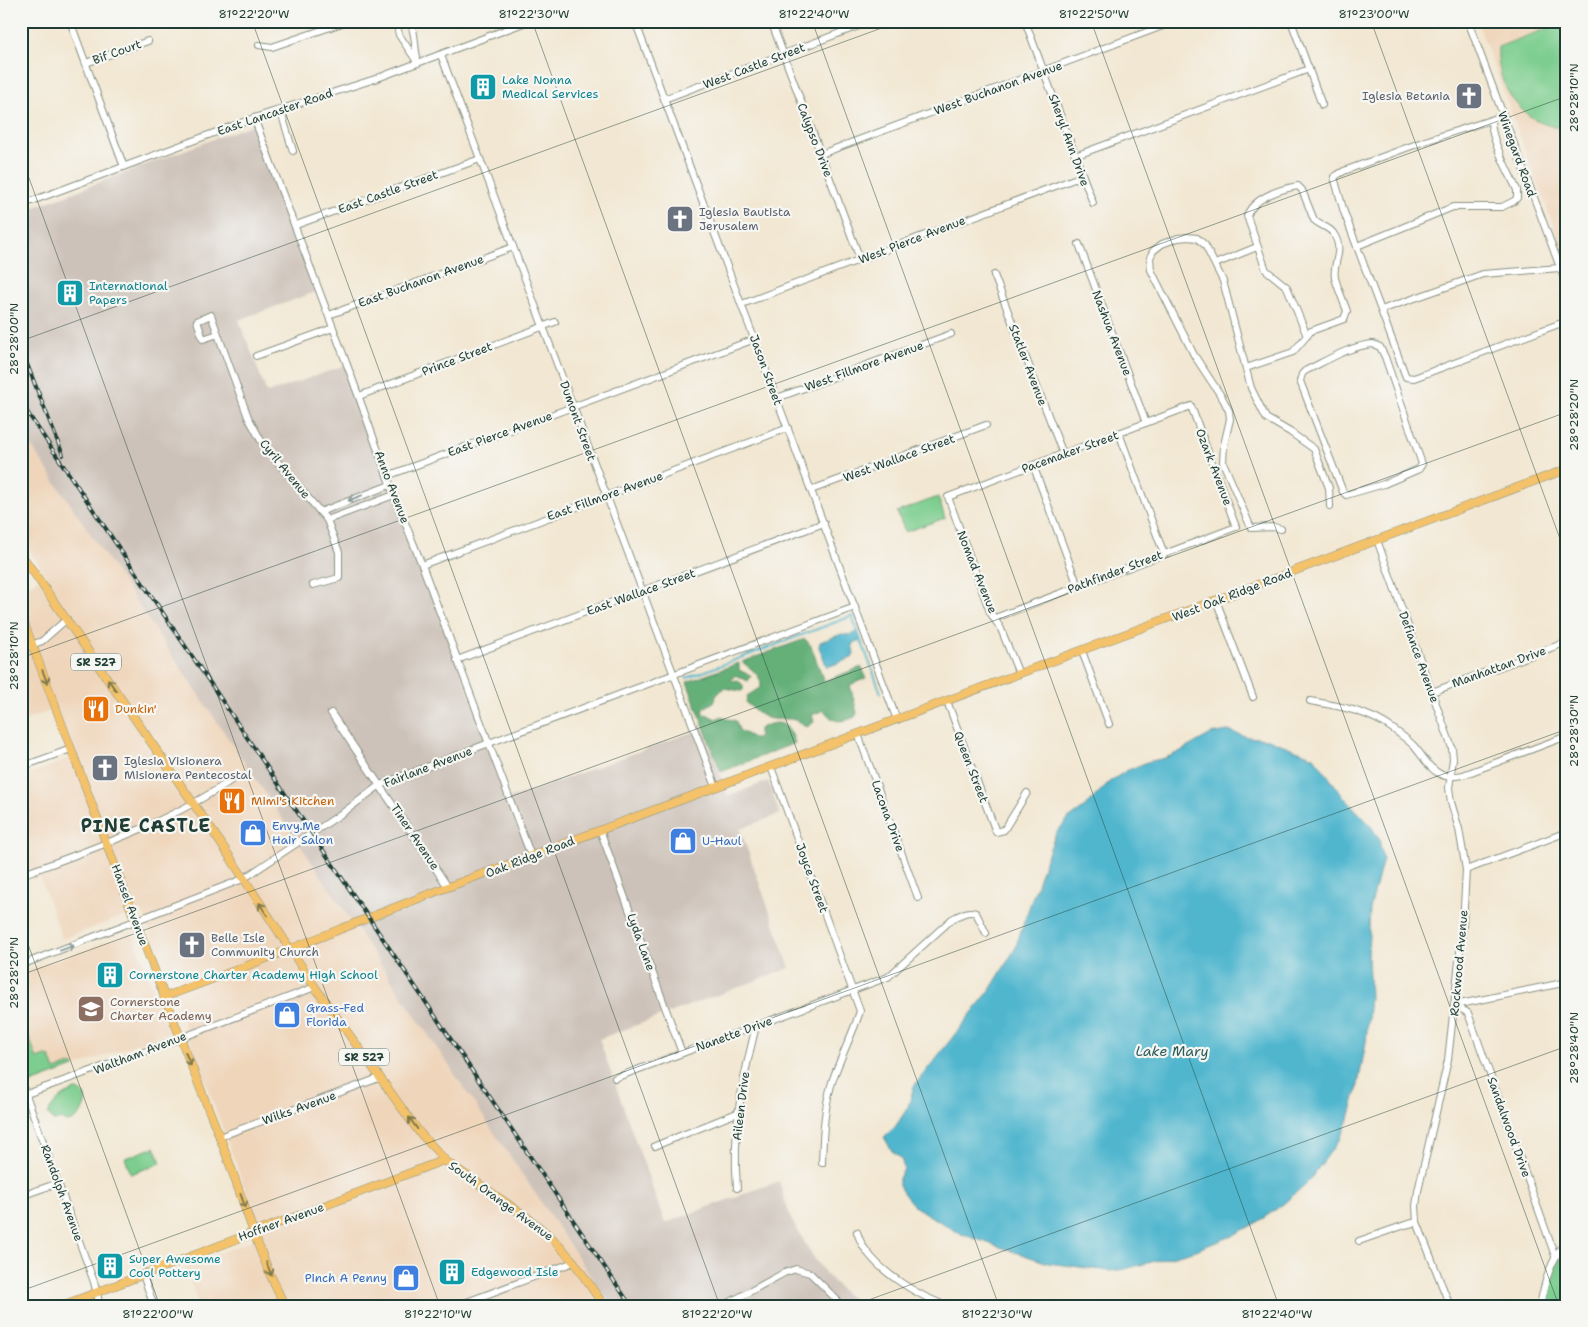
<svg xmlns="http://www.w3.org/2000/svg" width="1588" height="1327" font-family="'Shantell Sans',sans-serif">
	<style>
		.built { fill: #efd6bb }
		.industrial { fill: #cdc2b9 }
		.green { fill: #7ccd8e; stroke: #4e8561 }
		.forest { fill: #65b079; stroke: #427656 }
		.water { fill: #50b6ce; stroke: #387a81 }
		.lines { fill: none; stroke-linecap: round; stroke-linejoin: round }
		.stream { stroke: #50b6ce; stroke-width: 2 }
		.minor-casing { stroke: #889283; stroke-width: 8 }
		.major-casing { stroke: #889283; stroke-width: 9 }
		.minor { stroke: #fff; stroke-width: 6 }
		.major { stroke: #f3c26a; stroke-width: 8 }
		.rail-casing { stroke: #1f3d34; stroke-width: 4 }
		.rail { stroke: #f6f6f2; stroke-width: 2; stroke-dasharray: 5.5; stroke-linecap: butt }
		.oneway { stroke: #8f9e9a }
		.oneway2 { stroke: #7e794c }
		.ticks { fill: none; stroke: #1f3d34; stroke-width: 1; stroke-opacity: 0.45 }
		.labels { text-anchor: middle; dominant-baseline: central; stroke-width: 4.5; stroke-linejoin: round; paint-order: stroke }
		.shield { fill: #f6f6f2; stroke: #60746d; stroke-width: 1 }
		.shield-label { font-size: 11px; font-weight: bold; fill: #1f3d34 }
		.street-label { font-size: 12px; fill: #1f3d34; stroke: #f6f6f2 }
		.culture-label { font-size: 12px; fill: #0d838f; stroke: #f6f6f2; text-anchor: start }
		.worship-label { font-size: 12px; fill: #5b616d; stroke: #f6f6f2; text-anchor: start }
		.food-label { font-size: 12px; fill: #c56008; stroke: #f6f6f2; text-anchor: start }
		.shop-label { font-size: 12px; fill: #366cbe; stroke: #f6f6f2; text-anchor: start }
		.education-label { font-size: 12px; fill: #785e54; stroke: #f6f6f2; text-anchor: start }
		.water-label { font-size: 14px; font-style: italic; fill: #2b5b5a; stroke: #f6f6f2 }
		.district-label { font-size: 18px; font-weight: bold; letter-spacing: 1px; fill: #1f3d34; stroke: #f6f6f2 }
		.neatline { fill: none; stroke: #1f3d34; stroke-width: 2 }
		.ticks-label { font-size: 12px; text-anchor: middle; fill: #1f3d34 }
	</style>
	<rect width="100%" height="100%" fill="#f6f6f2"/>
	<filter id="ink" filterUnits="userSpaceOnUse"><feTurbulence type="fractalNoise" baseFrequency=".02" numOctaves="2"/><feDisplacementMap in="SourceGraphic" scale="10" xChannelSelector="R" yChannelSelector="G"/><feConvolveMatrix kernelMatrix="1 2 1 2 8 2 1 2 1" color-interpolation-filters="sRGB"/></filter>
	<filter id="wash" filterUnits="userSpaceOnUse"><feTurbulence type="fractalNoise" baseFrequency=".0096" numOctaves="4" result="noise"/><feDisplacementMap in="SourceGraphic" scale="20" xChannelSelector="R" yChannelSelector="G"/><feGaussianBlur stdDeviation="1.12" result="paint"/><feColorMatrix in="noise" values="0 0 0 0 0 0 0 0 0 0 0 0 0 0 0 0 0 1.4 0 .05"/><feComposite in="paint" operator="in"/></filter>
	<g filter="url(#wash)">
		<rect width="100%" height="100%" fill="#f2e7d2"/>
		<g class="built">
			<polygon points="1477,21 1567,21 1567,262"/>
			<polygon points="21,431 294,834 611,1306 199,1306 185,1266 246,1243 262,1235 142,910 62,939 40,877 33,880 21,847 21,777 74,757 56,709 21,722 21,588 31,584 45,574 21,539"/>
			<polygon points="132,932 169,1032 31,1083 21,1056 21,973"/>
		</g>
		<polygon class="industrial" points="256,123 318,291 239,320 267,393 346,365 509,799 703,728 728,796 768,781 780,814 740,829 790,968 599,1039 665,1223 779,1181 791,1219 814,1258 826,1274 841,1290 861,1306 611,1306 21,431 21,212"/>
		<g class="green">
			<path d="M1551 21H1567V128C1524 128 1495 87 1498 47L1548 28Z"/>
			<polygon points="938,497 945,518 905,532 897,512"/>
			<polygon points="27,1032 37,1059 46,1056 50,1057 55,1070 73,1064 74,1067 31,1083 21,1056 21,1034"/>
			<path d="M75 1090C94 1090 84 1122 66 1122 61 1117 58 1121 53 1121L48 1114C53 1102 64 1094 75 1090Z"/>
			<polygon points="155,1147 161,1163 131,1174 125,1158"/>
			<polygon points="1567,1245 1567,1301 1544,1306 1543,1303 1551,1274"/>
		</g>
		<g class="forest">
			<path d="M805 639 811 646 824 681 862 667 866 678 850 685 857 713 855 717C840 723 833 723 824 710L812 715 814 722 807 727C802 726 802 723 797 721 790 717 781 720 773 719 763 719 754 709 746 703L747 696 761 687C762 675 751 669 742 662Z"/>
			<path d="M739 663V670L751 676 748 681 735 675 731 680 732 681 738 680 743 685V690L741 691 724 688 716 696 715 701 703 709V715L706 714 716 719 720 717 736 721 739 730 755 739 759 737V729C778 718 789 722 795 743L721 772 687 682Z"/>
		</g>
		<g class="water">
			<polygon points="858,632 860,640 852,644 854,653 852,658 827,667 819,647 820,642 842,634 849,635"/>
			<polygon points="1228,731 1248,737 1268,739 1314,757 1343,796 1371,826 1379,839 1383,859 1370,909 1368,957 1370,997 1366,1042 1357,1090 1348,1122 1339,1140 1320,1166 1308,1182 1282,1205 1258,1222 1232,1236 1193,1251 1125,1269 1111,1271 1048,1263 961,1234 925,1213 914,1206 904,1194 899,1186 899,1178 904,1169 901,1158 892,1151 884,1137 895,1127 901,1118 908,1107 914,1086 990,990 1015,949 1044,864 1056,833 1067,820 1085,807 1109,782 1126,771 1147,762 1165,758 1179,752 1211,734"/>
		</g>
		<g class="lines">
			<polyline class="stream" points="687,678 852,616 881,693"/>
		</g>
	</g>
	<g filter="url(#ink)">
		<g class="lines">
			<g class="minor-casing">
				<g id="minor">
					<polyline points="70,21 124,167"/>
					<polyline points="396,21 399,35 418,63"/>
					<path d="M409 21C416 31 414 45 417 57"/>
					<polyline points="635,21 897,720"/>
					<polyline points="771,21 860,259"/>
					<polyline points="1025,21 1093,203"/>
					<polyline points="1291,21 1322,105"/>
					<polyline points="1468,21 1567,286"/>
					<polyline points="259,45 272,47 348,21"/>
					<polyline points="441,55 716,787"/>
					<polyline points="86,63 148,41"/>
					<polyline points="664,99 872,21"/>
					<polyline points="280,109 293,151"/>
					<polyline points="1503,116 1425,141 1344,171 1334,177 1344,212 1406,377 1414,378 1567,321"/>
					<polyline points="254,118 352,378 394,495 422,565 531,856"/>
					<polyline points="821,154 1176,21"/>
					<polyline points="1075,156 1309,69"/>
					<polyline points="21,205 254,118 375,79 529,21"/>
					<polyline points="296,225 480,159"/>
					<polyline points="1079,244 1146,423"/>
					<path d="M1357 246 1453 207H1502L1514 201 1517 198V190C1508 170 1491 141 1491 120"/>
					<polyline points="1215,264 1257,247"/>
					<polyline points="994,275 1063,454"/>
					<polyline points="742,304 1082,176"/>
					<polyline points="1381,310 1483,274 1560,268"/>
					<polyline points="329,315 513,247"/>
					<polyline points="218,334 203,339 197,321 211,315 248,417 264,446 327,520 339,552 339,578 313,585"/>
					<path d="M1373 344 1380 347 1385 357 1422 464 1419 469 1384 484 1346 495 1343 492 1300 381 1302 374 1305 371C1326 361 1349 346 1373 344Z"/>
					<polyline points="256,356 333,328"/>
					<path d="M1246 368 1293 352 1311 331 1344 319 1347 311C1343 300 1338 289 1335 278 1332 262 1344 253 1335 236 1330 226 1321 227 1314 220L1302 190 1298 186C1280 189 1253 198 1247 216L1266 270 1287 287 1307 336"/>
					<polyline points="359,396 555,322"/>
					<polyline points="777,398 951,334"/>
					<polyline points="1119,433 1164,554"/>
					<polyline points="1033,465 1078,586"/>
					<polyline points="387,476 755,339"/>
					<polyline points="811,490 986,425"/>
					<polyline points="320,512 390,485"/>
					<polyline points="327,520 394,495"/>
					<polyline points="1281,529 1274,527 1251,528 1223,462 1224,445 1230,419 1229,411 1223,399 1194,355 1151,270 1150,258 1153,251 1162,244 1178,238 1188,237 1197,238 1205,245 1223,281 1251,388 1266,418 1290,432 1314,449 1329,488 1330,506"/>
					<polyline points="1377,540 1452,748 1453,759 1449,788 1451,802 1459,829 1466,870 1463,925 1448,1060 1418,1191 1416,1206 1417,1222 1450,1306"/>
					<polyline points="422,565 788,428"/>
					<polyline points="1216,600 1253,697"/>
					<polyline points="995,618 1236,527 1191,406 948,497 990,612 1001,629 1019,674"/>
					<polyline points="21,649 42,641 67,619"/>
					<polyline points="1082,651 1109,724"/>
					<polyline points="457,660 824,523"/>
					<polyline points="1432,692 1567,642"/>
					<polyline points="947,701 996,832 1004,830 1027,793"/>
					<path d="M1310 701C1340 706 1368 711 1393 729 1400 734 1408 740 1414 746 1422 755 1429 769 1440 774 1447 778 1456 776 1463 775L1567 736"/>
					<polyline points="331,713 448,887"/>
					<polyline points="858,734 918,898"/>
					<polyline points="21,767 71,749"/>
					<path d="M771 767 860 1011C853 1034 841 1056 833 1079 824 1106 823 1134 822 1163"/>
					<polyline points="600,830 682,1053"/>
					<polyline points="1466,870 1567,832"/>
					<path d="M21 875C95 848 171 822 236 777"/>
					<polyline points="21,965 243,879 344,812 380,785 489,743 855,607"/>
					<polyline points="1563,983 1567,993"/>
					<polyline points="1455,1005 1468,1013 1555,1256"/>
					<polyline points="1455,1005 1563,983 1567,980"/>
					<path d="M615 1078 888 977 952 919C960 915 967 910 976 913L986 933"/>
					<polyline points="21,1081 94,1282 100,1306"/>
					<polyline points="21,1096 152,1049 315,987"/>
					<polyline points="219,1137 379,1078"/>
					<polyline points="655,1146 737,1113"/>
					<path d="M737 1188C732 1129 742 1082 756 1026"/>
					<polyline points="21,1196 58,1183"/>
					<path d="M857 1232C859 1238 861 1244 865 1249 882 1274 920 1297 948 1306"/>
					<polyline points="1359,1241 1405,1225 1417,1222"/>
					<polyline points="143,1275 154,1306"/>
					<polyline points="456,1306 574,1262"/>
					<polyline points="723,1306 784,1273 796,1269 810,1273 843,1306"/>
					<path d="M1540 1306C1545 1279 1551 1261 1567 1239"/>
					<polyline points="1561,1306 1567,1304"/>
				</g>
			</g>
			<g class="major-casing">
				<g id="major">
					<polyline points="21,554 220,842 315,987 419,1132 447,1162 528,1218 551,1237 574,1262 604,1306"/>
					<path d="M21 615C86 787 148 960 217 1130 240 1188 256 1250 285 1306"/>
					<path d="M164 997C259 963 353 923 448 887L1567 469"/>
					<polyline points="61,1306 444,1160"/>
				</g>
			</g>
			<use href="#minor" class="minor"/>
			<use href="#major" class="major"/>
			<g class="rail-casing">
				<g id="rail">
					<polyline points="21,349 63,455"/>
					<polyline points="21,403 631,1306"/>
				</g>
			</g>
			<use href="#rail" class="rail"/>
		</g>
		<defs><path id="oneway-shaft" d="M-6 0H5M1.5-3L5.5 0L1.5 3" fill="none" stroke-width="1.6" stroke-linecap="round" stroke-linejoin="round" transform="scale(1.25)"/></defs>
		<g class="oneway">
			<use href="#oneway-shaft" transform="translate(355 498) rotate(159)"/>
			<use href="#oneway-shaft" transform="translate(67 948) rotate(-20)"/>
		</g>
		<g class="oneway2">
			<use href="#oneway-shaft" transform="translate(45 677) rotate(69)"/>
			<use href="#oneway-shaft" transform="translate(112 685) rotate(-125)"/>
			<use href="#oneway-shaft" transform="translate(263 909) rotate(-123)"/>
			<use href="#oneway-shaft" transform="translate(188 1059) rotate(68)"/>
			<use href="#oneway-shaft" transform="translate(413 1123) rotate(-126)"/>
			<use href="#oneway-shaft" transform="translate(243 1201) rotate(70)"/>
			<use href="#oneway-shaft" transform="translate(269 1269) rotate(69)"/>
		</g>
	</g>
	<path class="ticks" d="M252 21 720 1306M532 21 999 1306M812 21 1279 1306M1091 21 1559 1306M1371 21 1567 558M21 25 31 21M21 156 440 1306M21 341 901 21M21 658 1567 96M21 925 160 1306M21 975 1567 412M21 1291 1567 729M852 1306 1567 1046"/>
	<defs>
		<g id="building-square" transform="scale(1.4375)"><rect x="-9" y="-9" width="18" height="18" rx="4" fill="#0f9aa8" stroke="#f6f6f2"/><path d="M-4-6H4V6H1V3H-1V6H-4ZM-2.5-4.3h1.7v1.8h-1.7ZM.8-4.3h1.7v1.8H.8ZM-2.5-1h1.7V.8h-1.7ZM.8-1h1.7V.8H.8Z" fill="#fff"/></g>
		<g id="church-square" transform="scale(1.4375)"><rect x="-9" y="-9" width="18" height="18" rx="4" fill="#6b7280" stroke="#f6f6f2"/><path d="M-1.2-6h2.4v3.5h3.3v2.4h-3.3V6h-2.4V-.1h-3.3v-2.4h3.3Z" fill="#fff"/></g>
		<g id="restaurant-square" transform="scale(1.4375)"><rect x="-9" y="-9" width="18" height="18" rx="4" fill="#e8710a" stroke="#f6f6f2"/><path d="M-5-6h1v4h1v-4h1v4h1v-4h1v5L-1.5 .5V6h-2V.5L-5-1ZM5-6V6H3V1.5H1.5Q1.5-4 5-6Z" fill="#fff"/></g>
		<g id="shop-square" transform="scale(1.4375)"><rect x="-9" y="-9" width="18" height="18" rx="4" fill="#3f7fe0" stroke="#f6f6f2"/><path d="M-5-2.5h2.3a2.7 3.5 0 0 1 5.4 0H5L5.5 6h-11ZM-1.5-2.5h3a1.5 2.3 0 0 0-3 0Z" fill="#fff"/></g>
		<g id="school-square" transform="scale(1.4375)"><rect x="-9" y="-9" width="18" height="18" rx="4" fill="#8d6e63" stroke="#f6f6f2"/><path d="M0-5L7-2L0 1L-7-2ZM-4 1L0 2.5L4 1V4Q0 6-4 4Z" fill="#fff"/></g>
	</defs>
	<g fill-rule="evenodd">
		<use href="#building-square" x="483" y="87"/>
		<use href="#church-square" x="1469" y="96"/>
		<use href="#church-square" x="680" y="219"/>
		<use href="#building-square" x="70" y="293"/>
		<use href="#restaurant-square" x="96" y="709"/>
		<use href="#church-square" x="105" y="768"/>
		<use href="#restaurant-square" x="232" y="801"/>
		<use href="#shop-square" x="253" y="833"/>
		<use href="#shop-square" x="683" y="841"/>
		<use href="#church-square" x="192" y="945"/>
		<use href="#building-square" x="110" y="975"/>
		<use href="#school-square" x="91" y="1009"/>
		<use href="#shop-square" x="287" y="1015"/>
		<use href="#building-square" x="110" y="1266"/>
		<use href="#building-square" x="452" y="1272"/>
		<use href="#shop-square" x="406" y="1278"/>
	</g>
	<g class="labels">
		<g class="shield">
			<rect x="71" y="653.5" width="50" height="17" rx="4"/>
			<rect x="339" y="1048.5" width="50" height="17" rx="4"/>
		</g>
		<g class="shield-label">
			<text x="96" y="662">SR 527</text>
			<text x="364" y="1057">SR 527</text>
		</g>
		<g class="street-label">
			<text transform="translate(117 52) rotate(-20)">Bif Court</text>
			<text transform="translate(754 66) rotate(-21)">West Castle Street</text>
			<text transform="translate(998 88) rotate(-20)">West Buchanon Avenue</text>
			<text transform="translate(275 112) rotate(-19)">East Lancaster Road</text>
			<text transform="translate(815 140) rotate(69)">Calypso Drive</text>
			<text transform="translate(1069 140) rotate(70)">Sheryl Ann Drive</text>
			<text transform="translate(1517 154) rotate(70)">Winegard Road</text>
			<text transform="translate(388 192) rotate(-20)">East Castle Street</text>
			<text transform="translate(912 240) rotate(-21)">West Pierce Avenue</text>
			<text transform="translate(421 281) rotate(-20)">East Buchanon Avenue</text>
			<text transform="translate(1112 333) rotate(69)">Nashua Avenue</text>
			<text transform="translate(457 359) rotate(-21)">Prince Street</text>
			<text transform="translate(1028 365) rotate(69)">Statler Avenue</text>
			<text transform="translate(864 366) rotate(-20)">West Fillmore Avenue</text>
			<text transform="translate(766 370) rotate(70)">Jason Street</text>
			<text transform="translate(578 421) rotate(70)">Dumont Street</text>
			<text transform="translate(500 434) rotate(-20)">East Pierce Avenue</text>
			<text transform="translate(1070 452) rotate(-20)">Pacemaker Street</text>
			<text transform="translate(899 458) rotate(-20)">West Wallace Street</text>
			<text transform="translate(1214 467) rotate(69)">Ozark Avenue</text>
			<text transform="translate(285 469) rotate(51)">Cyril Avenue</text>
			<text transform="translate(392 487) rotate(69)">Anno Avenue</text>
			<text transform="translate(605 496) rotate(-20)">East Fillmore Avenue</text>
			<text transform="translate(977 572) rotate(68)">Nomad Avenue</text>
			<text transform="translate(1115 572) rotate(-21)">Pathfinder Street</text>
			<text transform="translate(641 592) rotate(-20)">East Wallace Street</text>
			<text transform="translate(1232 595) rotate(-21)">West Oak Ridge Road</text>
			<text transform="translate(1419 657) rotate(70)">Defiance Avenue</text>
			<text transform="translate(1499 667) rotate(-20)">Manhattan Drive</text>
			<text transform="translate(428 767) rotate(-21)">Fairlane Avenue</text>
			<text transform="translate(971 767) rotate(69)">Queen Street</text>
			<text transform="translate(888 816) rotate(70)">Lacona Drive</text>
			<text transform="translate(415 837) rotate(56)">Tiner Avenue</text>
			<text transform="translate(530 857) rotate(-21)">Oak Ridge Road</text>
			<text transform="translate(812 878) rotate(70)">Joyce Street</text>
			<text transform="translate(130 905) rotate(70)">Hansel Avenue</text>
			<text transform="translate(641 942) rotate(70)">Lyda Lane</text>
			<text transform="translate(1459 963) rotate(-85)">Rockwood Avenue</text>
			<text transform="translate(734 1034) rotate(-20)">Nanette Drive</text>
			<text transform="translate(140 1053) rotate(-21)">Waltham Avenue</text>
			<text transform="translate(741 1106) rotate(-83)">Aileen Drive</text>
			<text transform="translate(299 1108) rotate(-20)">Wilks Avenue</text>
			<text transform="translate(1509 1127) rotate(70)">Sandalwood Drive</text>
			<text transform="translate(62 1193) rotate(70)">Randolph Avenue</text>
			<text transform="translate(501 1201) rotate(36)">South Orange Avenue</text>
			<text transform="translate(281 1222) rotate(-20)">Hoffner Avenue</text>
		</g>
		<g class="culture-label">
			<text x="502" y="80">Lake Nonna<tspan x="502" dy="14">Medical Services</tspan></text>
			<text x="89" y="286">International<tspan x="89" dy="14">Papers</tspan></text>
			<text x="129" y="975">Cornerstone Charter Academy High School</text>
			<text x="129" y="1259">Super Awesome<tspan x="129" dy="14">Cool Pottery</tspan></text>
			<text x="471" y="1272">Edgewood Isle</text>
		</g>
		<g class="worship-label">
			<text x="1450" y="96" text-anchor="end">Iglesia Betania</text>
			<text x="699" y="212">Iglesia Bautista<tspan x="699" dy="14">Jerusalem</tspan></text>
			<text x="124" y="761">Iglesia Visionera<tspan x="124" dy="14">Misionera Pentecostal</tspan></text>
			<text x="211" y="938">Belle Isle<tspan x="211" dy="14">Community Church</tspan></text>
		</g>
		<g class="food-label">
			<text x="115" y="709">Dunkin'</text>
			<text x="251" y="801">Mimi's Kitchen</text>
		</g>
		<g class="shop-label">
			<text x="272" y="826">Envy.Me<tspan x="272" dy="14">Hair Salon</tspan></text>
			<text x="702" y="841">U-Haul</text>
			<text x="306" y="1008">Grass-Fed<tspan x="306" dy="14">Florida</tspan></text>
			<text x="387" y="1278" text-anchor="end">Pinch A Penny</text>
		</g>
		<g class="education-label">
			<text x="110" y="1002">Cornerstone<tspan x="110" dy="14">Charter Academy</tspan></text>
		</g>
		<g class="water-label">
			<text x="1172" y="1051">Lake Mary</text>
		</g>
		<g class="district-label">
			<text x="146" y="826">PINE CASTLE</text>
		</g>
	</g>
	<rect width="1588" height="1327" fill="none" stroke="#f6f6f2" stroke-width="55"/>
	<rect x="28" y="28" width="1532" height="1272" class="neatline"/>
	<g class="ticks-label">
		<text x="254" y="18">81°22'20"W</text>
		<text x="534" y="18">81°22'30"W</text>
		<text x="814" y="18">81°22'40"W</text>
		<text x="1094" y="18">81°22'50"W</text>
		<text x="1374" y="18">81°23'00"W</text>
		<text transform="translate(1574 98) rotate(-90)" y="4">28°28'10"N</text>
		<text transform="translate(14 339) rotate(-90)" y="4">28°28'00"N</text>
		<text transform="translate(1574 415) rotate(-90)" y="4">28°28'20"N</text>
		<text transform="translate(14 656) rotate(-90)" y="4">28°28'10"N</text>
		<text transform="translate(1574 731) rotate(-90)" y="4">28°28'30"N</text>
		<text transform="translate(14 973) rotate(-90)" y="4">28°28'20"N</text>
		<text transform="translate(1574 1048) rotate(-90)" y="4">28°28'40"N</text>
		<text x="158" y="1318">81°22'00"W</text>
		<text x="438" y="1318">81°22'10"W</text>
		<text x="717" y="1318">81°22'20"W</text>
		<text x="997" y="1318">81°22'30"W</text>
		<text x="1277" y="1318">81°22'40"W</text>
	</g>
</svg>
